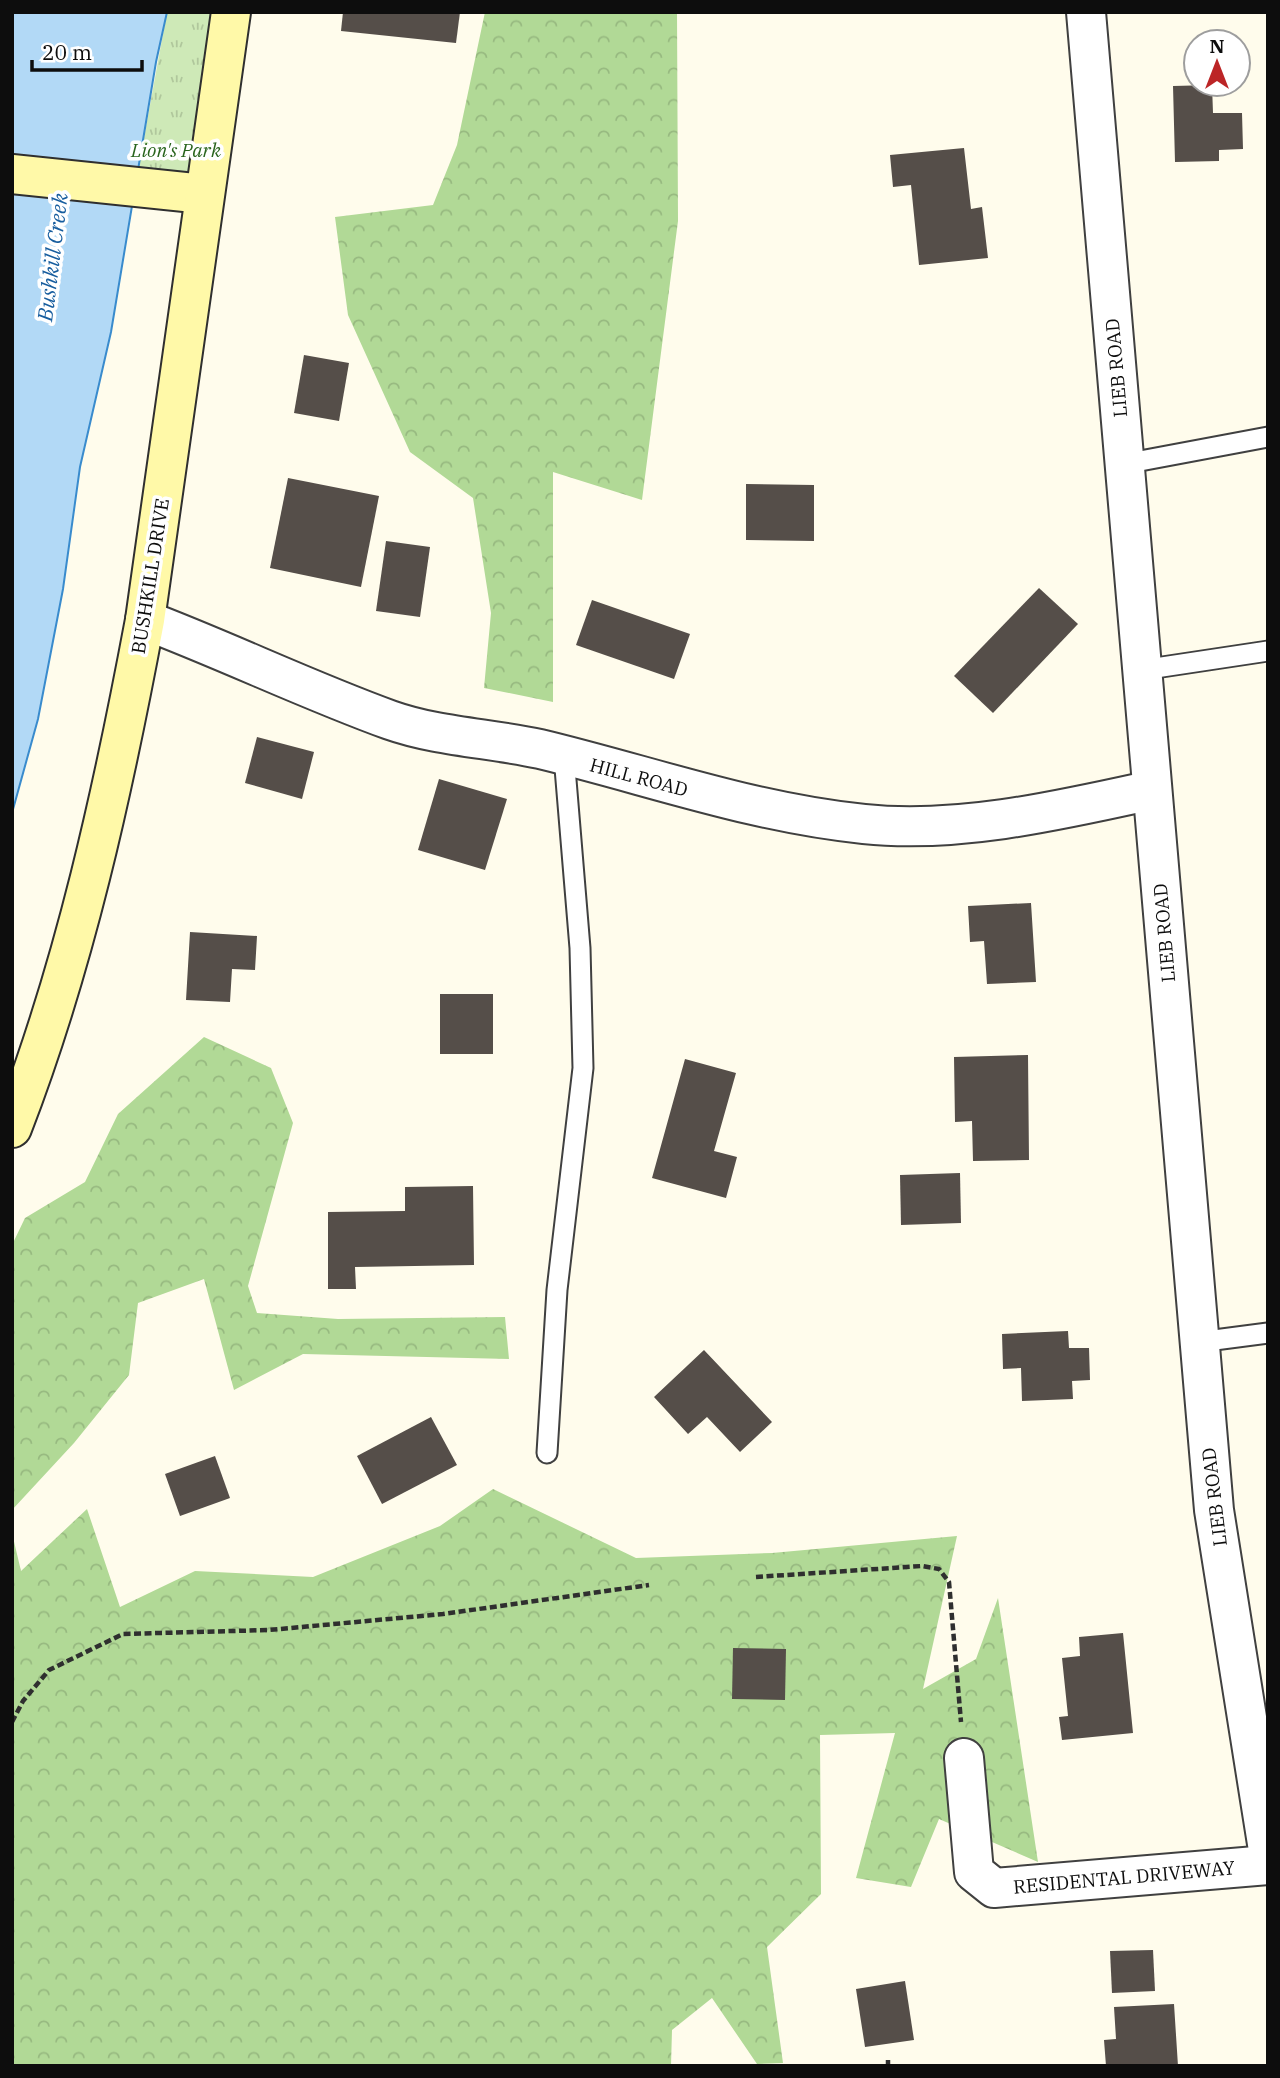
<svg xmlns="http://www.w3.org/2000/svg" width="1280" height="2078" font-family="'IBM Plex Serif',serif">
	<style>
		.forest { fill: url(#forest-crowns) }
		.park { fill: url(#park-tufts) }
		.water { fill: #b2d9f6; stroke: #398bcd; stroke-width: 2 }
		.building { fill: #554e49 }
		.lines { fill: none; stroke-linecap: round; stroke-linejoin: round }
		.lane-casing { stroke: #404040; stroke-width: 23 }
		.street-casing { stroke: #404040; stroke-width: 42 }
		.secondary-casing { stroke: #2f2f2f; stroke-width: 42 }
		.path { stroke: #2f2f2f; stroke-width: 4.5; stroke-dasharray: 7 3.5; stroke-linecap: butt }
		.lane { stroke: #fff; stroke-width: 19 }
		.street { stroke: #fff; stroke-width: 38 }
		.secondary { stroke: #fff9a8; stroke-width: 38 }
		.labels { text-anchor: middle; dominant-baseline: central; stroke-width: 7; stroke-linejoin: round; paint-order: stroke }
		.park-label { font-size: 19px; font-style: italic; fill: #29641d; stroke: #fff }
		.street-label { font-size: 19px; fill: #0d0d0d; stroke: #fff }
		.water-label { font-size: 21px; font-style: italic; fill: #175d9e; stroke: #fff }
	</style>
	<defs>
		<pattern id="forest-crowns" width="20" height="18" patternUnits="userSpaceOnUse" patternTransform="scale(1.75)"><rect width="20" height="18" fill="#b1d996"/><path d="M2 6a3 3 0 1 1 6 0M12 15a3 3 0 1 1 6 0" fill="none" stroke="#97b980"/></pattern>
		<pattern id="park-tufts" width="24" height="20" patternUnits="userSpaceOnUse" patternTransform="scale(1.75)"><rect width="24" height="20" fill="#cee9b7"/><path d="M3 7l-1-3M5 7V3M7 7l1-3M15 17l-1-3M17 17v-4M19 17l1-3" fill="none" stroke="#b0c79c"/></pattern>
	</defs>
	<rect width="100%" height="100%" fill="#fffcec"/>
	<g class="forest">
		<polygon points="485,12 677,12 678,221 642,500 553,472 553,702 484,688 491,613 473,498 410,452 348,315 335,217 433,205 457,145"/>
		<polygon points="204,1037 271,1068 293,1123 248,1286 257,1313 338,1319 505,1317 509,1359 303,1354 234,1390 204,1279 138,1303 129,1375 74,1443 12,1510 12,1245 25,1218 85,1182 118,1114"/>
		<polygon points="493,1489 636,1558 772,1553 957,1536 923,1689 976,1659 998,1598 1038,1862 939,1819 911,1887 856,1878 895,1733 820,1735 821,1894 767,1947 783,2063 757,2064 712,1998 672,2030 671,2066 12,2066 12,1533 21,1571 87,1509 120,1607 195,1571 313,1577 440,1526"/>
	</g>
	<polygon class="park" points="167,12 231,12 204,194 135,187"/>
	<polygon class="water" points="12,12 167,12 156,62 111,332 80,467 63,589 38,719 12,813"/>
	<g class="building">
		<polygon points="343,12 460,12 456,43 341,31"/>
		<polygon points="1212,85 1213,113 1242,113 1243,149 1219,150 1219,161 1175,162 1173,86"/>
		<polygon points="964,148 971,209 982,207 988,258 919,265 911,185 893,187 890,155"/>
		<polygon points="304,355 349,363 339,421 294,413"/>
		<polygon points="288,478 379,496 361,587 270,568"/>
		<polygon points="746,484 814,485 814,541 746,540"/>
		<polygon points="386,541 430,547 420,617 376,611"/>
		<polygon points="1039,588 1078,624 993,713 954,676"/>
		<polygon points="592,600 690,634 674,679 576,645"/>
		<polygon points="257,737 314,752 302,799 245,783"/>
		<polygon points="439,779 507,799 485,870 418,850"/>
		<polygon points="1031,903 1036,982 987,984 984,941 970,942 968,906"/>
		<polygon points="190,932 257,936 255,970 232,969 230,1002 186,1000"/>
		<rect x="440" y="994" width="53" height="60"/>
		<polygon points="1028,1055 1029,1160 973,1161 972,1121 955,1122 954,1057"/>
		<polygon points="685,1059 736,1073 714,1151 737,1157 726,1198 652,1178"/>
		<polygon points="960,1173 961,1223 901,1225 900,1175"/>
		<polygon points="473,1186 474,1265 355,1267 356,1289 328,1289 328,1212 405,1211 405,1187"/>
		<polygon points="1068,1331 1069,1348 1089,1348 1090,1380 1072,1381 1073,1399 1022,1401 1021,1368 1003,1369 1002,1334"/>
		<polygon points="704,1350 772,1422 740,1452 707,1417 688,1434 654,1397"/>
		<polygon points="431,1417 457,1465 382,1504 357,1456"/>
		<polygon points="215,1456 230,1498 180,1516 165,1474"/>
		<polygon points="1123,1633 1133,1733 1062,1740 1059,1717 1068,1716 1062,1658 1080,1656 1079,1637"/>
		<polygon points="733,1648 786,1649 785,1700 732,1699"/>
		<polygon points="1153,1950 1155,1991 1112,1993 1110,1951"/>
		<polygon points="905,1981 914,2040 865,2047 856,1989"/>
		<polygon points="1174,2004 1178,2066 1106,2066 1104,2040 1116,2039 1114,2007"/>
	</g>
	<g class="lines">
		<g class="lane-casing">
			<g id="lane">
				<polyline points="1124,464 1268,437"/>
				<polyline points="1142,670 1268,651"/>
				<polyline points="1199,1342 1268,1333"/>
				<polyline points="547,1453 557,1290 583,1068 580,948 564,756"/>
			</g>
		</g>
		<g class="street-casing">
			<g id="street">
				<polyline points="1086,12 1214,1510 1268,1850"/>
				<path d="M145 620C227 651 307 690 390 720 438 737 490 738 540 749 648 775 753 813 864 824 958 834 1061 810 1152 790"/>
				<polyline points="964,1758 974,1872 994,1888 1268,1865"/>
			</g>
		</g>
		<g class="secondary-casing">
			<g id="secondary">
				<polyline points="12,174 204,194"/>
				<path d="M12 1128C75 965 113 791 145 620L231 12"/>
			</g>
		</g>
		<g class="path">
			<polyline points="756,1577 922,1566 939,1569 949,1582 961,1722"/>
			<polyline points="12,1722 23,1701 49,1670 123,1634 269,1630 443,1614 649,1585"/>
			<polyline points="888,2060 888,2066"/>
		</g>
		<use href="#lane" class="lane"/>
		<use href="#street" class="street"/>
		<use href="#secondary" class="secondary"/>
	</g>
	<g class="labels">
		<g class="park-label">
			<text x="176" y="150">Lion's Park</text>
		</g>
		<g class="street-label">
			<text transform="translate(1116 368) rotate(-95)">LIEB ROAD</text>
			<text transform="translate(150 576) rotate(-81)">BUSHKILL DRIVE</text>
			<text transform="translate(639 777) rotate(15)">HILL ROAD</text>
			<text transform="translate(1164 933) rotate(-95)">LIEB ROAD</text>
			<text transform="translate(1214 1497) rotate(-97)">LIEB ROAD</text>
			<text transform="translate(1124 1877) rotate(-5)">RESIDENTAL DRIVEWAY</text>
		</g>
		<g class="water-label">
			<text transform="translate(52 257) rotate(-83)">Bushkill Creek</text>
		</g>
	</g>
	<rect width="1280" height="2078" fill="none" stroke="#0d0d0d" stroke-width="28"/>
	<g transform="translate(1217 63)"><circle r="33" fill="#ffffff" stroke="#9e9e9e" stroke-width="2"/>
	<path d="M0-5L12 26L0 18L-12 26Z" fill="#bc2526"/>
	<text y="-10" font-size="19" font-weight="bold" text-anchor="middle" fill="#0d0d0d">N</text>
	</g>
	<path d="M32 60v10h110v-10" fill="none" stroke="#0d0d0d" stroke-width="3.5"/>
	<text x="42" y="60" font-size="21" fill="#0d0d0d" stroke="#ffffff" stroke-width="5" paint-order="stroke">20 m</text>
</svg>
